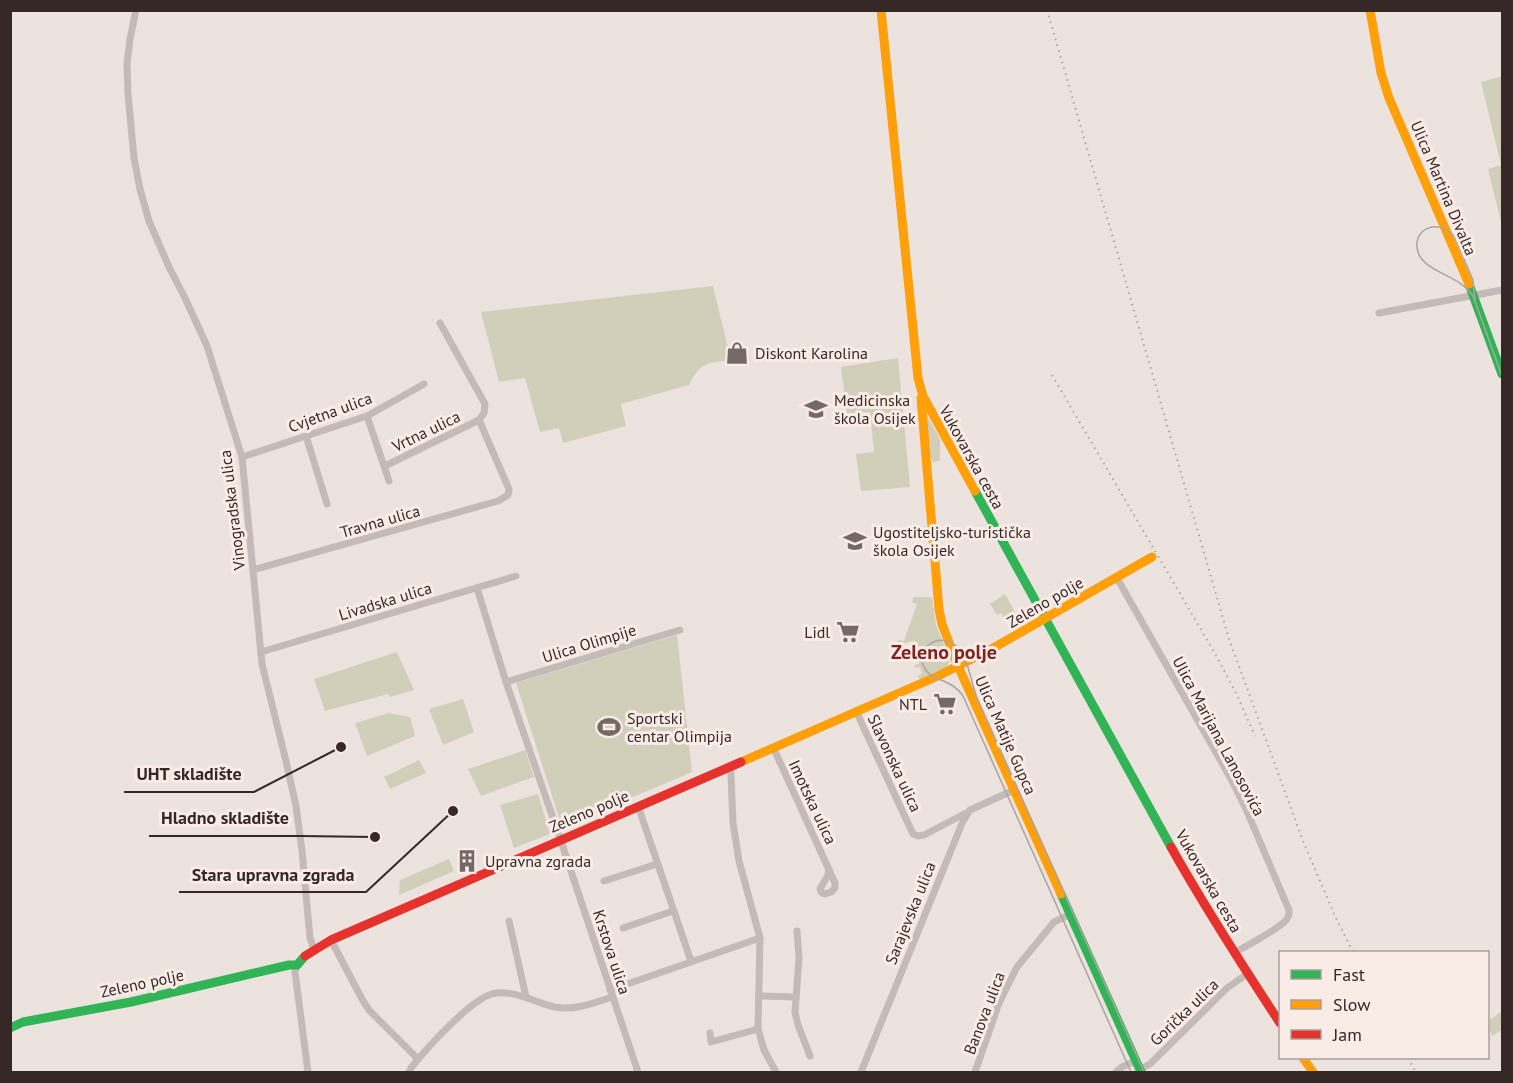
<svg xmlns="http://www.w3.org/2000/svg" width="1513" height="1083" font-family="'PT Sans',sans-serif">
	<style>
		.green { fill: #d1cfba }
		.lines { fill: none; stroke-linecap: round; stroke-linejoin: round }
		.street { stroke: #c4bbb8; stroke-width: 7 }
		.fast { stroke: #30b455; stroke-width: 9 }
		.slow { stroke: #ff9f0a; stroke-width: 9 }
		.jam { stroke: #e5322d; stroke-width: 9 }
		.tram { stroke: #aca4a2; stroke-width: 1.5 }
		.rail { stroke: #aca4a2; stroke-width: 2; stroke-dasharray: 1.5 4.5; stroke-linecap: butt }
		.labels { text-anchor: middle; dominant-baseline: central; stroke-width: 6; stroke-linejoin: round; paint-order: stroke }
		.street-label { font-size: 16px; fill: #352827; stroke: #f9ece6 }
		.poi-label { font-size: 16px; fill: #352827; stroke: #f9ece6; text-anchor: start }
		.quarter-label { font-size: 20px; font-weight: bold; fill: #822322; stroke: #f9ece6 }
		.leader { fill: none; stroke: #352827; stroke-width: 2 }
		.callout-dot { fill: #352827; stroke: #f9ece6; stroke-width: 2 }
		.callout-label { font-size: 18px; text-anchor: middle; font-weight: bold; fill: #352827; stroke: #f9ece6; stroke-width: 6; stroke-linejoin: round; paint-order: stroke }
	</style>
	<rect width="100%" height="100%" fill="#ece3df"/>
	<g class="green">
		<polygon points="1502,76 1502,226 1488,169 1501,165 1481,82"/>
		<path d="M713 286 731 360C705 364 702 361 689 385L621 404 626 426 563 443 559 428 540 432 525 378 499 382 481 312Z"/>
		<polygon points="898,358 910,487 861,491 856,454 874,452 870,412 847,414 841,367"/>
		<polygon points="926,414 940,439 940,460 933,463 930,456"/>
		<polygon points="1005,594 1016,614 1005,620 1001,613 997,615 990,604"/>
		<polygon points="913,597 930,597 932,598 936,625 949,657 949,662 946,669 921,679 917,676 922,674 920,667 915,668 915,665 919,664 915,641 899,644 897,643 899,640 904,641 917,604 912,602"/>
		<polygon points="677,635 692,772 562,827 516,683"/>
		<polygon points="397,652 414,690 390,697 388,694 325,711 314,679"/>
		<polygon points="463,699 474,732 443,745 429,709"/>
		<polygon points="389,713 410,717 415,736 367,756 355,723"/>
		<polygon points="525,750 534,777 481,796 468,769"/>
		<polygon points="419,760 426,773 390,789 384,777"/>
		<polygon points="538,794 550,834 514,848 500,805"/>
		<polygon points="449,859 454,871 399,895 400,880"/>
		<polygon points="1502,1011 1502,1030 1492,1036 1488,1025 1488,1021"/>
	</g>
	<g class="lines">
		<g class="street">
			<polyline points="136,10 130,39 127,64 128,94 134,158 140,189 149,221 169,267 185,298 207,346 242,457 262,664 286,761 296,806 302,851 310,938 314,949"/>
			<polyline points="1379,313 1502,290"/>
			<polyline points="367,416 389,481"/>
			<polyline points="306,436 327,504"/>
			<polyline points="242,457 367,416 424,384"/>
			<polyline points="385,466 479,420"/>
			<polyline points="253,570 498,501 508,495 509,489 479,420 484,413 485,404 440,323"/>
			<path d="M1117 578 1231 779 1246 809 1289 910C1289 915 1290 915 1287 919 1281 928 1246 946 1234 953"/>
			<polyline points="477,588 506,682 563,847 638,1072"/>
			<polyline points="261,652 516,576"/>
			<polyline points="506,682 680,630"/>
			<polyline points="856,711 913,834 918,836 924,835 968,812"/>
			<polyline points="773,747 835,883 835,888 831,892 825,894 822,893 820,889 828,875 829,869"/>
			<polyline points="730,766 731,775 733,823 739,861 760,938 758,1029 764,1050 776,1072"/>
			<polyline points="638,806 691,961"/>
			<polyline points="604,881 657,864"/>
			<polyline points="509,921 526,997"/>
			<polyline points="623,928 673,911"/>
			<polyline points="797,931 799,958 795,1012 798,1025 810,1056"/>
			<polyline points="331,940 362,999 369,1010 418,1059"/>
			<polyline points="297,965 295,972 308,1072"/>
			<polyline points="610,990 760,938"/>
			<polyline points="759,996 796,997"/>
			<polyline points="710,1033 711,1042 758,1029"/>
			<polyline points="1139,1070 1150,1064 1227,988 1247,974"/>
			<path d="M409 1072 411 1068C425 1050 474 995 496 993 517 991 534 1002 554 1007 573 1011 594 1003 612 997"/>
			<polyline points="861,1072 963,821 970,810 1014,790"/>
			<polyline points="975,1072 999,1003 1017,967 1054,922 1069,915"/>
			<polyline points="1116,1072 1122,1067 1135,1061"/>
		</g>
		<g class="fast">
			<polyline points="1469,284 1502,374"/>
			<polyline points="975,491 1171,847"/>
			<polyline points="1061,894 1141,1072"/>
			<polyline points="10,1028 23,1022 131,1002 289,965 297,965 305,956"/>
		</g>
		<g class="slow">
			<polyline points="881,10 918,378 923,396 975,491"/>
			<polyline points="1370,10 1381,73 1389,98 1469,284"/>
			<polyline points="921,398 939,609 942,624 958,666 1061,894"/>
			<polyline points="741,762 938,676 995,647 1152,557"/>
			<polyline points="1303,1058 1313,1072"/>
		</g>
		<g class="jam">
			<path d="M1171 847C1205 908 1242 965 1280 1023"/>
			<polyline points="305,956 331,940 741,762"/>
		</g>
		<g class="tram">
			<path d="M1475 302 1473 280 1454 236C1437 217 1411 230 1418 252 1424 272 1460 275 1473 296L1502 376"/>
			<path d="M1131 1072 963 696C951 678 933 682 925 669 912 649 941 628 959 649 969 662 971 682 977 698L1144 1072"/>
		</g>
		<g class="rail">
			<polyline points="1047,10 1229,639 1303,841 1335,916 1353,952"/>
			<polyline points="1052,375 1213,650 1237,695 1255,736"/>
			<polyline points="1408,1058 1416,1072"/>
		</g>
	</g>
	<defs>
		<g id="shop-bare" transform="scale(1.8)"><path d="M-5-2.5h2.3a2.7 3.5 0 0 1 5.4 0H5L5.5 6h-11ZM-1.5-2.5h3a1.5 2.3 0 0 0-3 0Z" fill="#756967" stroke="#f9ece6" stroke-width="2.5" paint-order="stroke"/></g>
		<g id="school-bare" transform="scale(1.8)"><path d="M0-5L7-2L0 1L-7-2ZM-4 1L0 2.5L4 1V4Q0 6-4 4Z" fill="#756967" stroke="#f9ece6" stroke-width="2.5" paint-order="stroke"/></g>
		<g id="supermarket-bare" transform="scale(1.8)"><path d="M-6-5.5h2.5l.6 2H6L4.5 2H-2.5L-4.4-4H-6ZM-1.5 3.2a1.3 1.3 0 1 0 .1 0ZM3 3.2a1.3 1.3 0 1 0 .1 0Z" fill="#756967" stroke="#f9ece6" stroke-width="2.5" paint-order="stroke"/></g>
		<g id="stadium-bare" transform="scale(1.8)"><path d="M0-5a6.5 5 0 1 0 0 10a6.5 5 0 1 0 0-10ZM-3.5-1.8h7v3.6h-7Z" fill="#756967" stroke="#f9ece6" stroke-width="2.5" paint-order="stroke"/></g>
		<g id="building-bare" transform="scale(1.8)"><path d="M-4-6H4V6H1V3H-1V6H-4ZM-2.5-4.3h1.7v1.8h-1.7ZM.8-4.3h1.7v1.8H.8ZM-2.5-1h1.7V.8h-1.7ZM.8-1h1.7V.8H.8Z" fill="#756967" stroke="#f9ece6" stroke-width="2.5" paint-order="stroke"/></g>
	</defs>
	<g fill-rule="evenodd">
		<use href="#shop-bare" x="737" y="353"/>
		<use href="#school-bare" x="816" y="409"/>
		<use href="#school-bare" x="855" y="541"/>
		<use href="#supermarket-bare" x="848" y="632"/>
		<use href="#supermarket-bare" x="945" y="704"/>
		<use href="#stadium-bare" x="609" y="727"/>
		<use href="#building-bare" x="467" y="861"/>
	</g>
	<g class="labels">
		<g class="street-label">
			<text transform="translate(1444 188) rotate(67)">Ulica Martina Divalta</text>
			<text transform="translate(330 412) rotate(-20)">Cvjetna ulica</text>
			<text transform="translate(426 431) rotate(-26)">Vrtna ulica</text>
			<text transform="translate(972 457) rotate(61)">Vukovarska cesta</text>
			<text transform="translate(232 510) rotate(-97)">Vinogradska ulica</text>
			<text transform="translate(380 521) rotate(-16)">Travna ulica</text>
			<text transform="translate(385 601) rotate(-17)">Livadska ulica</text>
			<text transform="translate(1045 602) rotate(-30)">Zeleno polje</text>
			<text transform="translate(589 643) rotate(-17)">Ulica Olimpije</text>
			<text transform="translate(1006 735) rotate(66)">Ulica Matije Gupca</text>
			<text transform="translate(1219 736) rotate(62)">Ulica Marijana Lanosovića</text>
			<text transform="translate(895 763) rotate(65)">Slavonska ulica</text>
			<text transform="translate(813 802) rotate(65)">Imotska ulica</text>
			<text transform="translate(589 811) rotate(-23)">Zeleno polje</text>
			<text transform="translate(1209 881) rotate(60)">Vukovarska cesta</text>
			<text transform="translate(910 913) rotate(-68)">Sarajevska ulica</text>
			<text transform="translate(612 952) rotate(72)">Krstova ulica</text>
			<text transform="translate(142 983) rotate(-12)">Zeleno polje</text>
			<text transform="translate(1184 1012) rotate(-44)">Gorička ulica</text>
			<text transform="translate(984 1013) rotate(-69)">Banova ulica</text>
		</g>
		<g class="poi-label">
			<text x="755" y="353">Diskont Karolina</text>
			<text x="834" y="400">Medicinska<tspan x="834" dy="18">škola Osijek</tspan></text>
			<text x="873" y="532">Ugostiteljsko-turistička<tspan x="873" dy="18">škola Osijek</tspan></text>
			<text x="830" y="632" text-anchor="end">Lidl</text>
			<text x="927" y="704" text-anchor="end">NTL</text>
			<text x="627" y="718">Sportski<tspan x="627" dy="18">centar Olimpija</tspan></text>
			<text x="485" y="861">Upravna zgrada</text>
		</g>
		<g class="quarter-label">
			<text x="944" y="652">Zeleno polje</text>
		</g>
	</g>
	<path class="leader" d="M341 747L254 792H124M375 837L301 836H149M453 811L366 892H179"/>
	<g class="callout-dot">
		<circle cx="341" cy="747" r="6"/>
		<circle cx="375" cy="837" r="6"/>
		<circle cx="453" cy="811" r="6"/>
	</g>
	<g class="callout-label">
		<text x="189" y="780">UHT skladište</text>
		<text x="225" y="824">Hladno skladište</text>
		<text x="273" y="881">Stara upravna zgrada</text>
	</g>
	<rect width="1513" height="1083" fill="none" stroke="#352827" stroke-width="24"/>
	<rect x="1279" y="951" width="210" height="108" fill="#f9ece6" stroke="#ab9e9a" stroke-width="1.5"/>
	<rect x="1291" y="970" width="30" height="9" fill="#30b455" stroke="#ab9e9a" stroke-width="1.5"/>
	<text x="1333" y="981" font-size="18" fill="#352827">Fast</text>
	<rect x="1291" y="1000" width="30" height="9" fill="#ff9f0a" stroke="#ab9e9a" stroke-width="1.5"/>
	<text x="1333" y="1011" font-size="18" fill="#352827">Slow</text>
	<rect x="1291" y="1030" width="30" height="9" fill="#e5322d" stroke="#ab9e9a" stroke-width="1.5"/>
	<text x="1333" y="1041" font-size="18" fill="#352827">Jam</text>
</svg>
